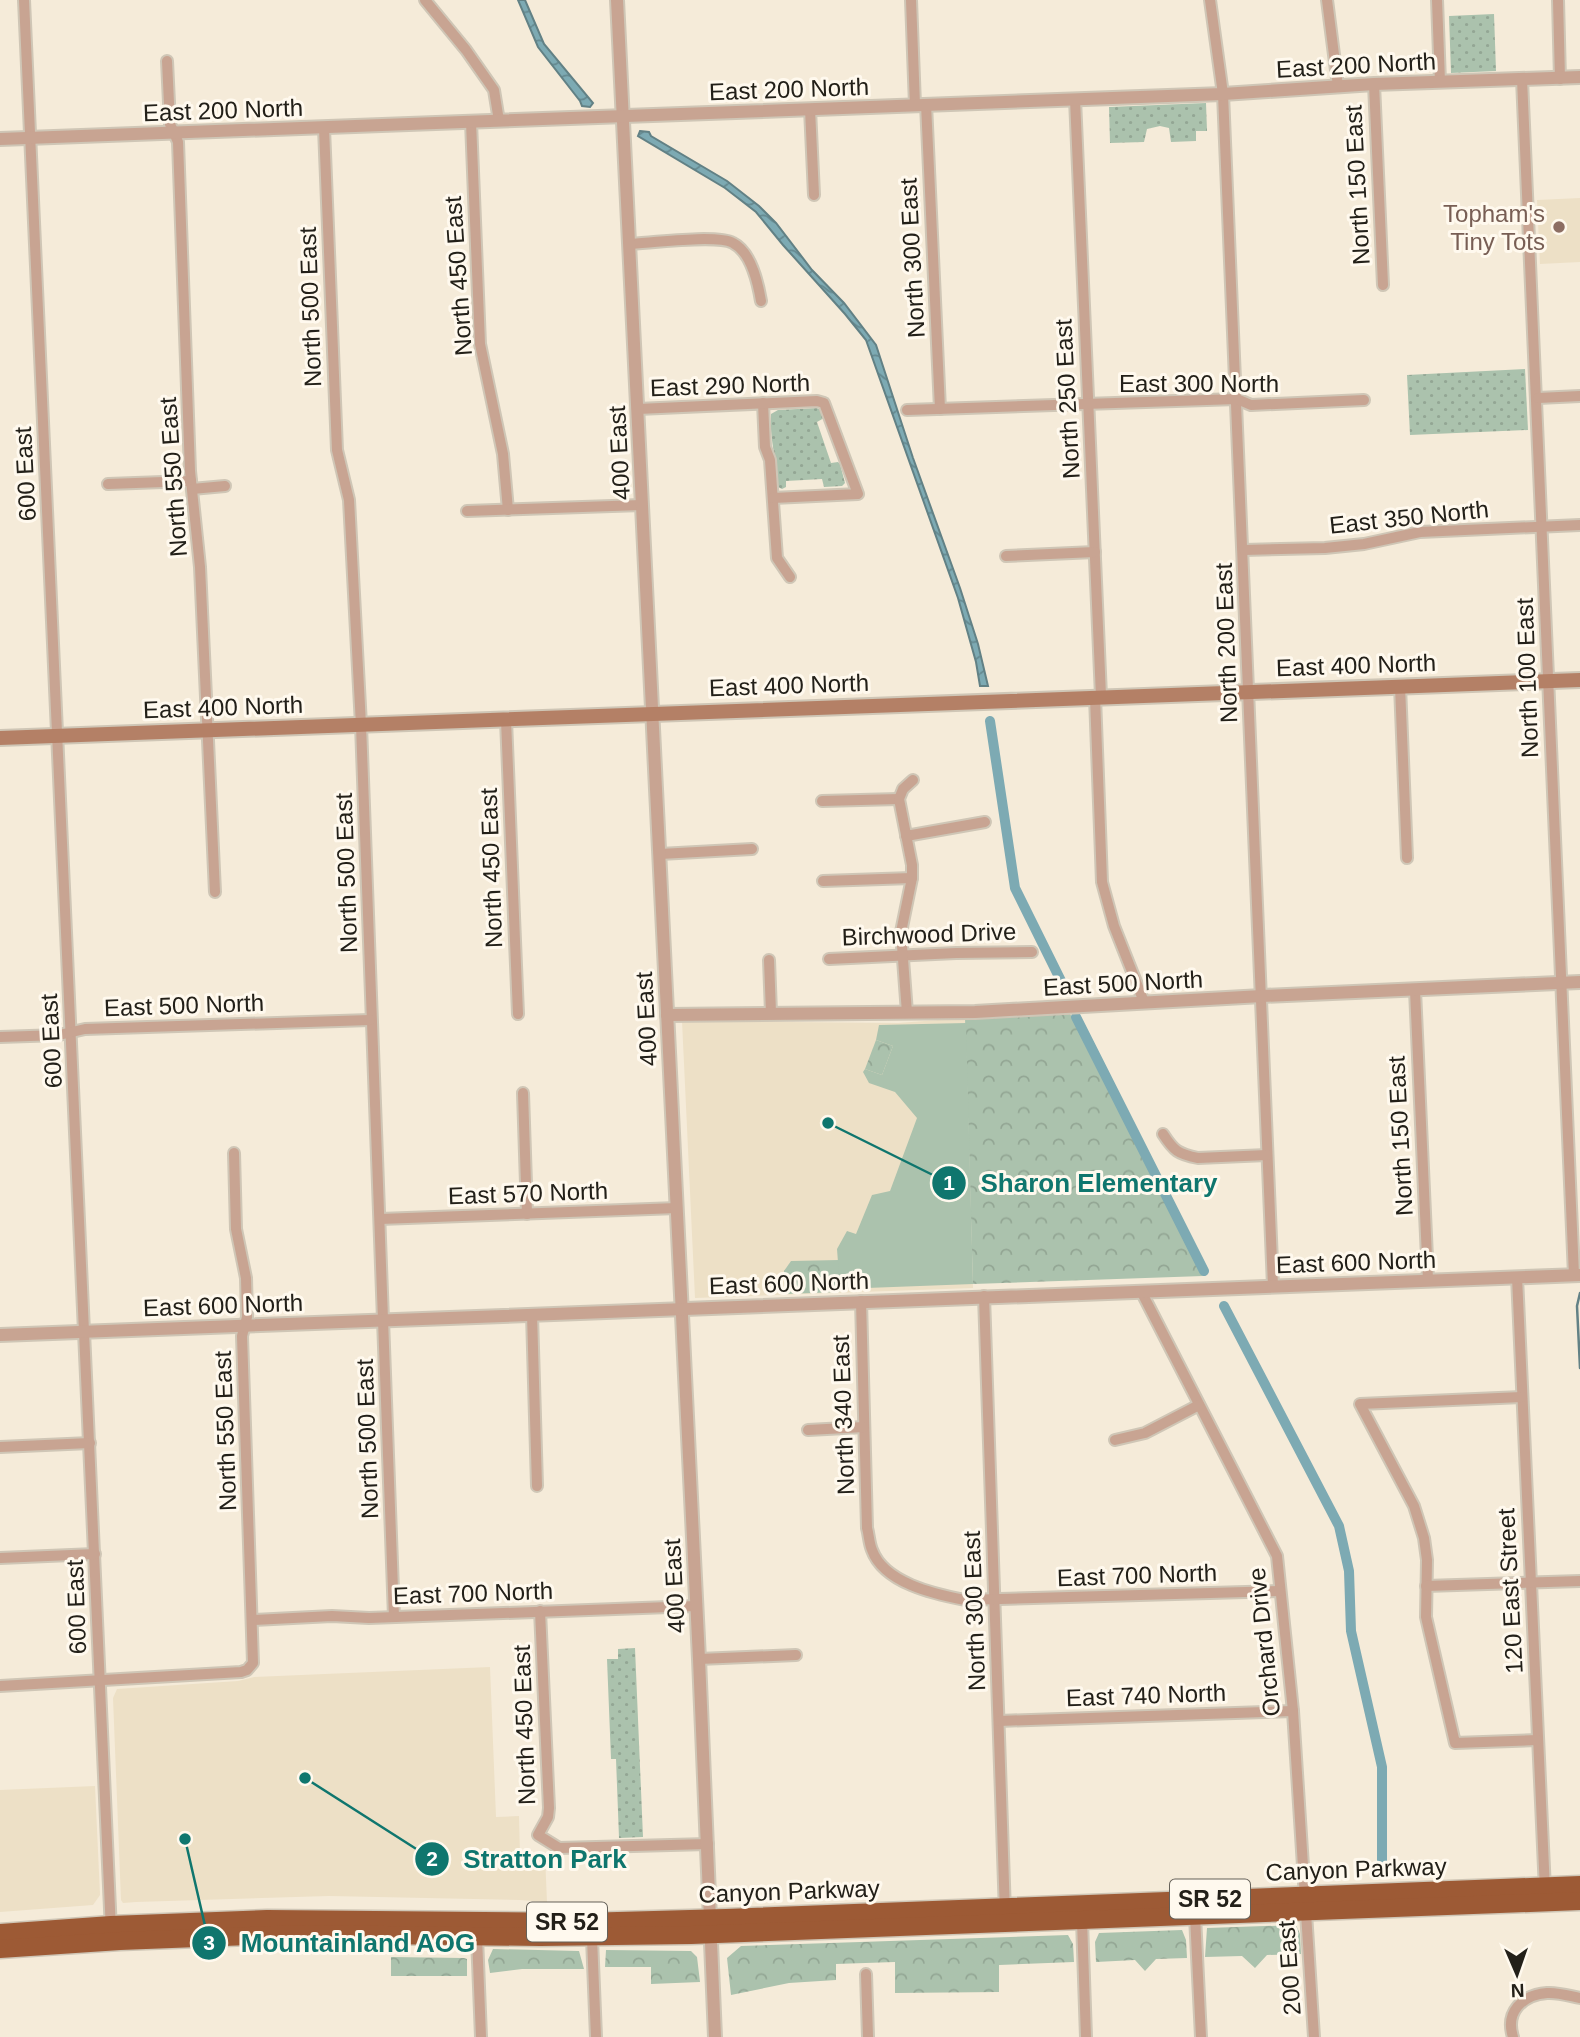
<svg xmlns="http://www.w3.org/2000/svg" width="1580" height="2037" font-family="Helvetica,sans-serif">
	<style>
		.built { fill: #ede0c6 }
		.grass { fill: url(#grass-dots) }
		.park { fill: url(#park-crowns) }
		.pitch { fill: #abc2ad }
		.water { fill: url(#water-waves); stroke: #628185; stroke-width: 2 }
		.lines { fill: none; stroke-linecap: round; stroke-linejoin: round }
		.stream { stroke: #628185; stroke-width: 2.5 }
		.canal { stroke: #7daab3; stroke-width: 10 }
		.minor-casing { stroke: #cfc6b6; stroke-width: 14 }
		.tertiary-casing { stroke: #cfc6b6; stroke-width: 16 }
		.secondary-casing { stroke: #cfc6b6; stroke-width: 18 }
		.trunk-casing { stroke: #cfc6b6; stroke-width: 21 }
		.minor { stroke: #c8a492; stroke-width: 10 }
		.tertiary { stroke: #c8a492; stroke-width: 12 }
		.secondary { stroke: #b48066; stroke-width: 14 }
		.trunk { stroke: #9d5a35; stroke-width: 18 }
		.education-dot { fill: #8d6e63; stroke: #fff9ee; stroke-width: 2.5 }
		.labels { text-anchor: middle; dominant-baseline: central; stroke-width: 6; stroke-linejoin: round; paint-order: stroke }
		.shield { fill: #fff9ee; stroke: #656159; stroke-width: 2 }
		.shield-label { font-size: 23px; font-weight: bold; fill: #232019 }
		.street-label { font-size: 24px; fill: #232019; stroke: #fff9ee }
		.education-label { font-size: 24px; fill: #785e54; stroke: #fff9ee; text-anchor: end }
		.leader { fill: none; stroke: #0f766e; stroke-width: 2.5 }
		.callout-dot { fill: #0f766e; stroke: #fff9ee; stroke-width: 2.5 }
		.mark-label { font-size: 21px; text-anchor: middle; font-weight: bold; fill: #fff }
		.callout-label { font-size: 26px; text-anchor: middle; font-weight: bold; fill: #0f766e; stroke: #fff9ee; stroke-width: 6; stroke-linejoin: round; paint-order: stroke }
	</style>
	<defs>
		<pattern id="grass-dots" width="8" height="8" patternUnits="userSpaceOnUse" patternTransform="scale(1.75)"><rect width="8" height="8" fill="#abc2ad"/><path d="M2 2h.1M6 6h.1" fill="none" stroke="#93a694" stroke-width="1.8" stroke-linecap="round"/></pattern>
		<pattern id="park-crowns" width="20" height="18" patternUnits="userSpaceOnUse" patternTransform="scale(1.75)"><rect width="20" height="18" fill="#abc2ad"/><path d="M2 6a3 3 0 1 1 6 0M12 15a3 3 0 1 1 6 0" fill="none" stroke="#93a694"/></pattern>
		<pattern id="water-waves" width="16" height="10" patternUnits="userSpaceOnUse" patternTransform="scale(1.75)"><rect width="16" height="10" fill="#7daab3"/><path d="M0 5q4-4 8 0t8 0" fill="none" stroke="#668a91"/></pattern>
	</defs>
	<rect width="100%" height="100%" fill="#f5ebd9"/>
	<g class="built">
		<polygon points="1580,198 1580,262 1540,264 1537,200"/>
		<polygon points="965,1018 973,1288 695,1298 682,1021 898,1023"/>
		<polygon points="490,1667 496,1817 519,1816 520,1855 545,1855 547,1902 520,1900 329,1896 136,1902 123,1903 121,1900 113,1698 117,1689 238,1681 254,1677"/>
		<polygon points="95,1786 100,1895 93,1905 0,1912 0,1790"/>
	</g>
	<g class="grass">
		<polygon points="1494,14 1496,71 1451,73 1449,16"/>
		<polygon points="1206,103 1207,131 1196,131 1196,141 1171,142 1169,128 1160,126 1147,129 1144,142 1110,143 1109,107"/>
		<polygon points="1525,369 1528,430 1410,435 1407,375"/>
		<path d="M817 408 821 410 824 418 817 422 831 463 838 462 840 464 845 483 842 486 824 487 822 479 786 481V487L782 489 778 487C777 463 769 436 771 414L778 410Z"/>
		<polygon points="635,1648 643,1837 619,1838 616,1759 611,1759 607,1659 618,1659 618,1649"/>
	</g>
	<g class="park">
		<polygon points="1070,1014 1076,1023 1203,1276 973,1284 965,1018"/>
		<polygon points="876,1040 893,1046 882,1075 865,1069"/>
		<polygon points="839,1260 840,1292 785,1294 784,1271 791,1261"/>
		<polygon points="1296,1925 1300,1934 1301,1954 1267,1955 1255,1968 1242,1956 1205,1957 1207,1928"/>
		<polygon points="1182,1930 1186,1940 1187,1958 1156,1959 1145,1971 1135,1960 1096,1962 1095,1942 1099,1933"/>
		<polygon points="1068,1935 1073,1944 1074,1962 999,1965 999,1992 895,1993 895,1962 836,1964 836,1980 789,1983 731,1995 727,1958 741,1946"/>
		<polygon points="493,1949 579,1951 584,1969 522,1969 490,1973 488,1960"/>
		<polygon points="606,1950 691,1951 697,1957 700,1982 651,1984 651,1967 605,1967"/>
		<polygon points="391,1957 464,1958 467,1959 467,1976 391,1976"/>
	</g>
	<polygon class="pitch" points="966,1023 973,1284 840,1289 837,1249 847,1231 856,1234 872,1195 890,1191 917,1118 895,1092 869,1083 863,1072 865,1069 882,1075 893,1046 876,1040 879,1025"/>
	<g class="water">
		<polygon points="518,0 525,0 544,44 593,103 590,107 582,106 580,101 538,47"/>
		<polygon points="640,131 649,132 651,136 727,181 759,206 776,223 812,270 844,303 876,345 913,458 960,588 978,644 988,686 980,686 976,662 958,598 866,340 845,314 783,245 756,212 725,188 638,136"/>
	</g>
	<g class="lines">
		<polyline class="stream" points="1580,1293 1577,1306 1580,1368"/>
		<g class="canal">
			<polyline points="990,721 1015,888 1066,991"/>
			<polyline points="1076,1017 1204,1271"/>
			<polyline points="1224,1306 1339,1526 1349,1571 1351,1631 1382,1767 1382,1866"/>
		</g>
		<g class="minor-casing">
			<g id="minor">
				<polyline points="24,0 111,1931"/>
				<polyline points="425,0 466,50 494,90 499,121"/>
				<polyline points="911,0 915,105"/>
				<polyline points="1210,0 1223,94 1273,1286"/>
				<polyline points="1327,0 1338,86"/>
				<polyline points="1437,0 1440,82"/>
				<polyline points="1558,0 1560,79"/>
				<polyline points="167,61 170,124 178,142 190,471 200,567 215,892"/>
				<polyline points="1522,79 1574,1275"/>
				<polyline points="1374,84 1383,285"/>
				<polyline points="1075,99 1101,696"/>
				<polyline points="926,104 940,409"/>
				<polyline points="810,109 814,195"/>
				<polyline points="471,122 480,344 503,454 508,510"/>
				<polyline points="324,128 337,450 349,500 361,725 394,1617"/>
				<path d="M629 244C650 243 717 234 733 243 751 252 758 283 761 301"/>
				<polyline points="1538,398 1580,396"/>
				<polyline points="763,403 765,447 770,460 777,558 790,577"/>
				<polyline points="638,409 817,401 824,403 858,494 773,498"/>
				<polyline points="907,410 1237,399 1251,405 1364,400"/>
				<polyline points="108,484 191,481"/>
				<polyline points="192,489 225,486"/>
				<polyline points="467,511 642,505"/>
				<polyline points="1244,550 1325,548 1364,544 1420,532 1580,525"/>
				<polyline points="1006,556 1095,552"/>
				<polyline points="1400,686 1407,858"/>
				<polyline points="1095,697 1102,882 1114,926 1144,1002"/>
				<polyline points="506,720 518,1014"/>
				<polyline points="822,801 899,799"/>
				<polyline points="906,836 985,822"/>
				<polyline points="660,854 752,849"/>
				<polyline points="823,881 912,878"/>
				<polyline points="829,959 956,953 1032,952"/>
				<polyline points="769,960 771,1013"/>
				<polyline points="1415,990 1428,1280"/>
				<polyline points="907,1013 901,932 912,878 912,865 899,799 903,789 913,780"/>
				<polyline points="0,1037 59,1035 85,1029 370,1020"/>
				<polyline points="523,1093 527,1214"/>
				<path d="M1163 1134C1174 1151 1178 1154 1198 1158L1267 1155"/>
				<polyline points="380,1219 677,1208"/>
				<polyline points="1517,1277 1545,1890"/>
				<polyline points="1141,1291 1277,1556 1293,1711 1314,2037"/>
				<polyline points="984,1296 1005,1913"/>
				<path d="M861 1301 867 1528C869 1535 869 1543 872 1550 884 1583 934 1594 965 1600L1280 1591"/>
				<polyline points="532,1314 537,1486"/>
				<polyline points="1522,1397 1360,1404 1414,1506 1424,1538 1427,1560 1426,1617 1455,1743 1537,1740"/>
				<polyline points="808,1430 864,1427"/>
				<polyline points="1115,1440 1145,1433 1199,1405"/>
				<polyline points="0,1447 90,1443"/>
				<polyline points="0,1558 95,1554"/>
				<polyline points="1426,1586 1580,1581"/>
				<polyline points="540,1611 549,1808 548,1817 538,1835 559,1848 708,1844"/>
				<polyline points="253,1620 332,1616 369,1618 696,1606"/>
				<polyline points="699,1659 796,1655"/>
				<polyline points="0,1686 241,1672 247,1670 253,1663 242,1336 247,1317 246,1278 236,1229 234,1153"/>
				<polyline points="999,1721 1293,1711"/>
				<polyline points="1195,1916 1201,2037"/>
				<polyline points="1082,1920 1086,2037"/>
				<polyline points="477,1937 481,2037"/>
				<polyline points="592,1938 596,2037"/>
				<polyline points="866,1974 868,2037"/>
				<path d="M1513 2037C1505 2012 1522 1995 1547 1993 1557 1992 1570 1996 1580 1998"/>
			</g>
		</g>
		<g class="tertiary-casing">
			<g id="tertiary">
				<polyline points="617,0 699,1659 715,2037"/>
				<polyline points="0,139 1223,94 1374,84 1580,77"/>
				<polyline points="667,1015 975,1012 1262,996 1580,982"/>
				<polyline points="0,1335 1580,1275"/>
			</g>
		</g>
		<g class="secondary-casing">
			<polyline id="secondary" points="0,738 1580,680"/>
		</g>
		<g class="trunk-casing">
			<g id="trunk">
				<polyline points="0,1933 111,1925 267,1919 582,1922 726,1918 1580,1885"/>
				<polyline points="0,1949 120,1941 300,1934 540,1937 691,1935 1580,1901"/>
			</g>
		</g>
		<use href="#minor" class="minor"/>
		<use href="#tertiary" class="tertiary"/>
		<use href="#secondary" class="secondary"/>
		<use href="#trunk" class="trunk"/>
	</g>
	<circle class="education-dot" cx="1559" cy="227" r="7"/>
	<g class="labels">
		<g class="shield">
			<rect x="1170" y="1879.5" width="80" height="39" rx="5"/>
			<rect x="527" y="1902.5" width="80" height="39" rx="5"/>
		</g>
		<g class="shield-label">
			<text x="1210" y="1899">SR 52</text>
			<text x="567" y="1922">SR 52</text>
		</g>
		<g class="street-label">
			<text transform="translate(1356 65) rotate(-3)">East 200 North</text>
			<text transform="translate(789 89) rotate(-2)">East 200 North</text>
			<text transform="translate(223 110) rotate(-2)">East 200 North</text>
			<text transform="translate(1357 185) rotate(-93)">North 150 East</text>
			<text transform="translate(912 258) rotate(-93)">North 300 East</text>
			<text transform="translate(458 276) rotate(-94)">North 450 East</text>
			<text transform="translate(310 307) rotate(-92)">North 500 East</text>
			<text x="1199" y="383">East 300 North</text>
			<text transform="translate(730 385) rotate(-2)">East 290 North</text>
			<text transform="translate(1067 399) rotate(-93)">North 250 East</text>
			<text transform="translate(619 453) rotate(-93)">400 East</text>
			<text transform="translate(25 474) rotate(-93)">600 East</text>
			<text transform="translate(173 477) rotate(-94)">North 550 East</text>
			<text transform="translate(1409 517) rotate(-6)">East 350 North</text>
			<text transform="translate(1226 643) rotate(-92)">North 200 East</text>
			<text transform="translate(1356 665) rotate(-2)">East 400 North</text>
			<text transform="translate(1527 678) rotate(-92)">North 100 East</text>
			<text transform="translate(789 685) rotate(-2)">East 400 North</text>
			<text transform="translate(223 707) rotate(-2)">East 400 North</text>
			<text transform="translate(491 868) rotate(-92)">North 450 East</text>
			<text transform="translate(346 873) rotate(-92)">North 500 East</text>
			<text transform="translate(929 934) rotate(-2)">Birchwood Drive</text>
			<text transform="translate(1123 983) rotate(-3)">East 500 North</text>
			<text transform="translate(184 1005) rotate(-2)">East 500 North</text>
			<text transform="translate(646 1019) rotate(-93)">400 East</text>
			<text transform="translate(51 1041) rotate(-93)">600 East</text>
			<text transform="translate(1400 1136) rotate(-93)">North 150 East</text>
			<text transform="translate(528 1193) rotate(-2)">East 570 North</text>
			<text transform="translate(1356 1262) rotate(-2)">East 600 North</text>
			<text transform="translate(789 1283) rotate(-2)">East 600 North</text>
			<text transform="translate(223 1305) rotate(-2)">East 600 North</text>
			<text transform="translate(843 1415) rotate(-92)">North 340 East</text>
			<text transform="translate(225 1431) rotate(-92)">North 550 East</text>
			<text transform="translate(367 1439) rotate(-92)">North 500 East</text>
			<text transform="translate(1137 1575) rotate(-2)">East 700 North</text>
			<text transform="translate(674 1586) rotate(-93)">400 East</text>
			<text transform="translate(1510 1591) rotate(-93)">120 East Street</text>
			<text transform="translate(473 1593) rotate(-2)">East 700 North</text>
			<text transform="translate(76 1607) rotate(-92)">600 East</text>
			<text transform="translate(974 1611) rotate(-92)">North 300 East</text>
			<text transform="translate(1264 1642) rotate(-96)">Orchard Drive</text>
			<text transform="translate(1146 1695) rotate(-2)">East 740 North</text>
			<text transform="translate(524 1725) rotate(-92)">North 450 East</text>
			<text transform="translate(1356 1869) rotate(-2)">Canyon Parkway</text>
			<text transform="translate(789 1891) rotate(-2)">Canyon Parkway</text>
			<text transform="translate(1289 1968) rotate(-94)">200 East</text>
		</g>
		<g class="education-label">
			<text x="1545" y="213">Topham's<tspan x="1545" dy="28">Tiny Tots</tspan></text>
		</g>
	</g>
	<path class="leader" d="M828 1123L949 1183M305 1778L432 1859M185 1839L209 1943"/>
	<g class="callout-dot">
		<circle cx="828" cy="1123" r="7"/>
		<circle cx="305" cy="1778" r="7"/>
		<circle cx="185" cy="1839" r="7"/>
		<circle cx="949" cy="1183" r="18"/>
		<circle cx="432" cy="1859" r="18"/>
		<circle cx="209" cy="1943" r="18"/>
	</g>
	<g class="mark-label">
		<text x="949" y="1190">1</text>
		<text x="432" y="1866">2</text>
		<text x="209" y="1950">3</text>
	</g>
	<g class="callout-label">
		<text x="1099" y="1192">Sharon Elementary</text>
		<text x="545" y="1868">Stratton Park</text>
		<text x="358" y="1952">Mountainland AOG</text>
	</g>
	<g transform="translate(1517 1974) rotate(178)" stroke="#fff9ee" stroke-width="5" paint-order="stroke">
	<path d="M0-5L12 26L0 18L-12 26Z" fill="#232019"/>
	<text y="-10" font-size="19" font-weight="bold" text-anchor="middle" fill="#232019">N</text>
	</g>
</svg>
